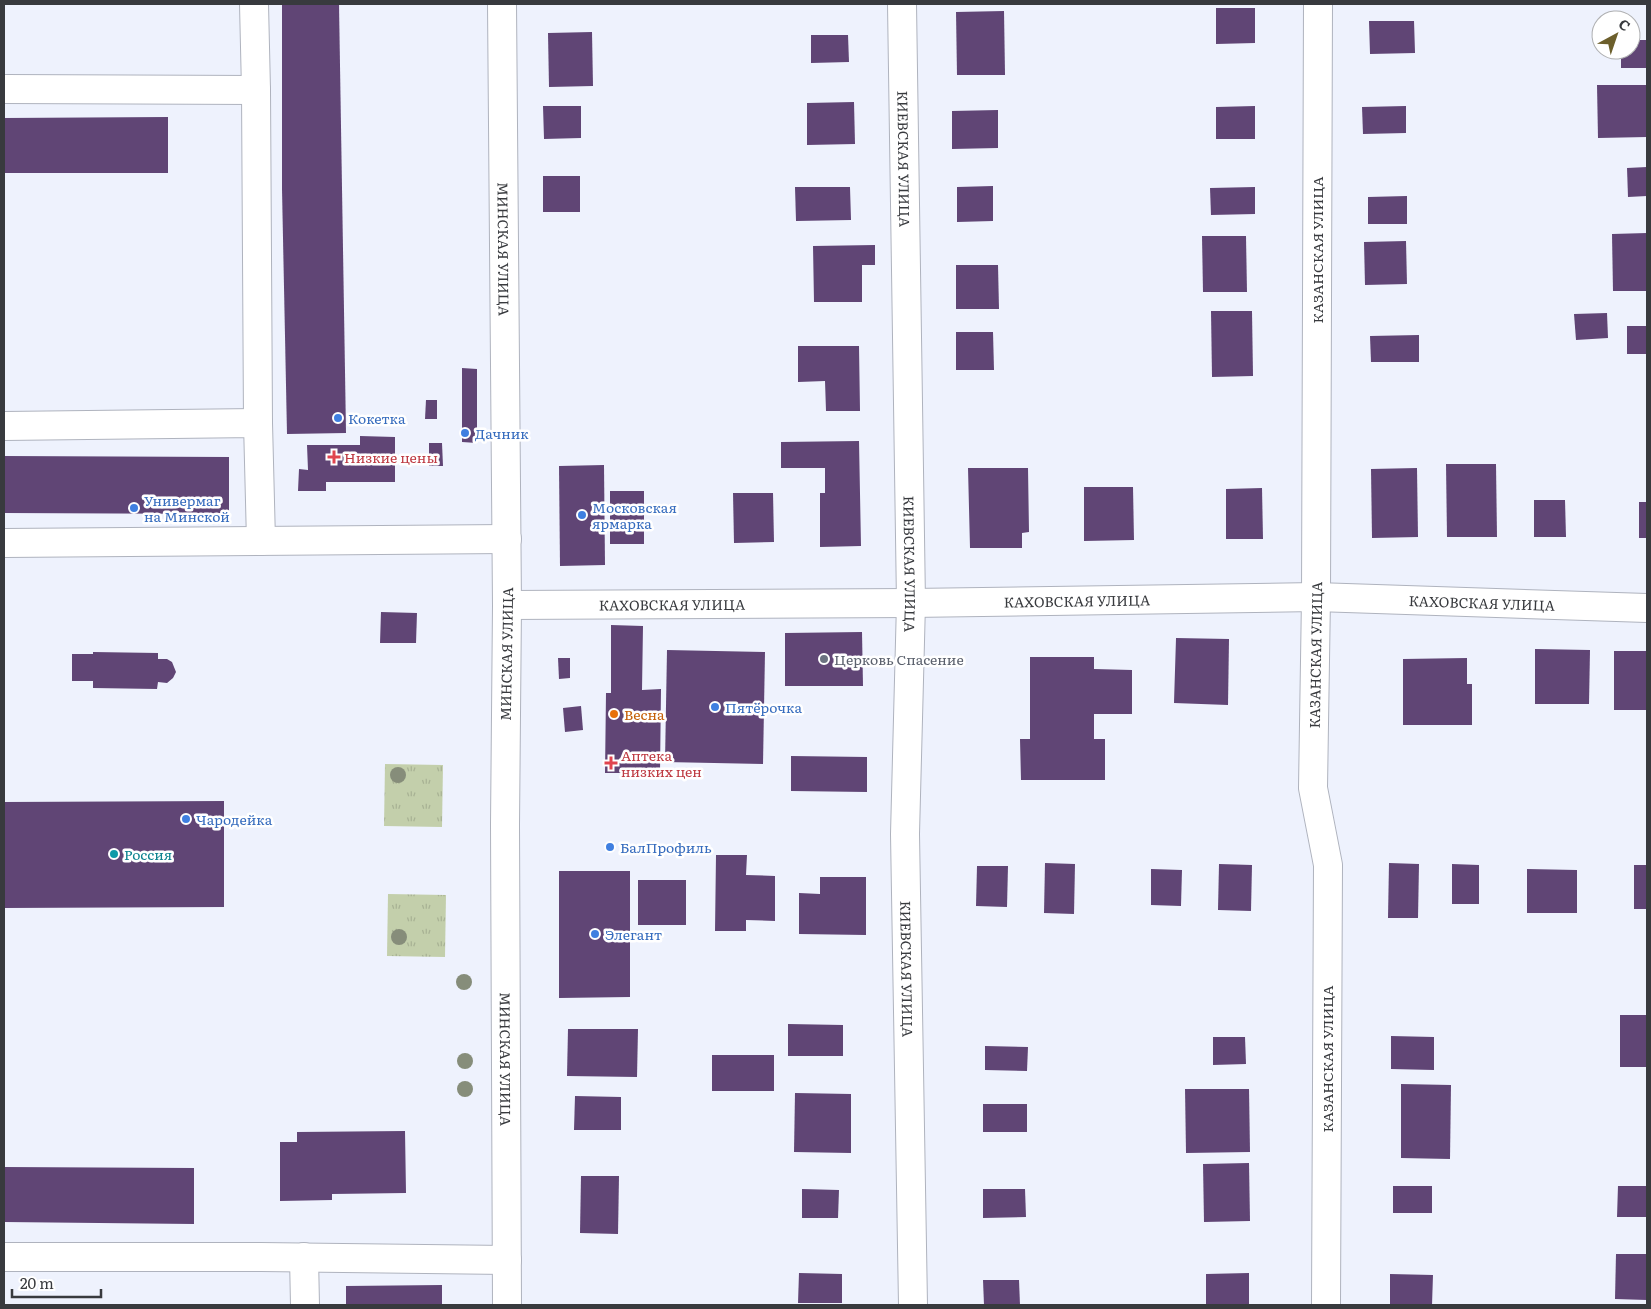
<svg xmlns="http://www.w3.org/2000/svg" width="1651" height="1309" font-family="Literata,serif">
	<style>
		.grass { fill: url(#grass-tufts) }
		.building { fill: #604575 }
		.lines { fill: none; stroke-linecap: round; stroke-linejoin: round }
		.minor-casing { stroke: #afb3be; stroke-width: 30 }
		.major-casing { stroke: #afb3be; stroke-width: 30 }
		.minor { stroke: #fff; stroke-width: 28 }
		.major { stroke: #fff; stroke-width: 28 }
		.tree { fill: #868d7a }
		.shop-dot { fill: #3f7fe0; stroke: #fff; stroke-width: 2 }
		.health-dot { fill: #e0444e; stroke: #fff; stroke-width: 2 }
		.worship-dot { fill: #6b7280; stroke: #fff; stroke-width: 2 }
		.food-dot { fill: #e8710a; stroke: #fff; stroke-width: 2 }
		.culture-dot { fill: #0f9aa8; stroke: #fff; stroke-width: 2 }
		.labels { text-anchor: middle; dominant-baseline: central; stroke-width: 5; stroke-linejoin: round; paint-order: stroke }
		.street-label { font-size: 14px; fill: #383a3e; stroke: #fff }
		.shop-label { font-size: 14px; fill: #366cbe; stroke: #fff; text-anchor: start }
		.health-label { font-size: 14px; fill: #be3a42; stroke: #fff; text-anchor: start }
		.worship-label { font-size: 14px; fill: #5b616d; stroke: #fff; text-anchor: start }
		.food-label { font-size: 14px; fill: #c56008; stroke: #fff; text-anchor: start }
		.culture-label { font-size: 14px; fill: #0d838f; stroke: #fff; text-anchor: start }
	</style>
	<defs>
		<pattern id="grass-tufts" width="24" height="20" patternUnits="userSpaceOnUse" patternTransform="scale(1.25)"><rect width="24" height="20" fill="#c3cfab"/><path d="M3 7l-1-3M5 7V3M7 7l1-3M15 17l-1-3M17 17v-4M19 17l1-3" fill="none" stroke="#a8b294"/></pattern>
	</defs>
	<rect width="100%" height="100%" fill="#eef2fd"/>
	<g class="grass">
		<polygon points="385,764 443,765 442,827 384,826"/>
		<polygon points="388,894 446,895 445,957 387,956"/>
	</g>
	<g class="building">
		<polygon points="282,4 339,4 346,433 287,434 282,189"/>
		<polygon points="1216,8 1255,8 1255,43 1216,44"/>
		<polygon points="1004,11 1005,75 957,75 956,12"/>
		<polygon points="1369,21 1414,21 1415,53 1370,54"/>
		<polygon points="592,32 593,86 549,87 548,33"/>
		<polygon points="811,35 848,35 849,62 811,63"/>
		<polygon points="1631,40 1647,40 1647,68 1621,68 1621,50 1631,50"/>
		<polygon points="1597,85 1647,85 1647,137 1598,138"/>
		<polygon points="854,102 855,144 807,145 807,103"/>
		<polygon points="543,106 581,106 581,138 544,139"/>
		<polygon points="1255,106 1255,139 1216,139 1216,107"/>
		<polygon points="1406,106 1406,133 1363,134 1362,107"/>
		<polygon points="998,110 998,148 952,149 952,111"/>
		<polygon points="168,117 168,173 4,173 4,118"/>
		<polygon points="1647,167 1647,196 1628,197 1627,168"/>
		<rect x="543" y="176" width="37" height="36"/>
		<polygon points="993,186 993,221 957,222 957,187"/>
		<polygon points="795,187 850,187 851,220 796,221"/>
		<polygon points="1255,187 1255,214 1211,215 1210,188"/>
		<polygon points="1407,196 1407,224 1368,224 1368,197"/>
		<polygon points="1647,233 1647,291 1613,291 1612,234"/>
		<polygon points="1202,236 1246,236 1247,292 1203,292"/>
		<polygon points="1406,241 1407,284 1365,285 1364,242"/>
		<polygon points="875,245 875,265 862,265 862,302 814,302 813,246"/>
		<polygon points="956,265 998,265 999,309 956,309"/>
		<polygon points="1211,311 1252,311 1253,376 1212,377"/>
		<polygon points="1607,313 1608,338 1576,340 1574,314"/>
		<rect x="1627" y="326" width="20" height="28"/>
		<polygon points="956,332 993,332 994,370 956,370"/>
		<polygon points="1419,335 1419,362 1371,362 1370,336"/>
		<polygon points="798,346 859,346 860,411 826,411 825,381 798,382"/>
		<polygon points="462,368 477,369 477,443 462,442"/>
		<polygon points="426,400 437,400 437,419 425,419"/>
		<polygon points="360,436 395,437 395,482 326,482 326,491 298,491 299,469 308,470 307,445 360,445"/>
		<polygon points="859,441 861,546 820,547 820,493 825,493 825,468 781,468 781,442"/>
		<polygon points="429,443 442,443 443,466 429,466"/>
		<polygon points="4,456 229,457 229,514 4,513"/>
		<polygon points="1446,464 1496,464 1497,537 1447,537"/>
		<polygon points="604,465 605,565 560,566 559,466"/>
		<polygon points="968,468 1028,468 1029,532 1022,533 1022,548 970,548"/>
		<polygon points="1417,468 1418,537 1372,538 1371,469"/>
		<polygon points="1084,487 1133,487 1134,540 1084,541"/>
		<polygon points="1262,488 1263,539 1226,539 1226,489"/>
		<rect x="610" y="491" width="34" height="53"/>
		<polygon points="733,493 773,493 774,542 734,543"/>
		<polygon points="1534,500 1565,500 1566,537 1534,537"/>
		<rect x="1639" y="502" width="8" height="36"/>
		<polygon points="381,612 417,613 416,643 380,643"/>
		<polygon points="611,625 643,626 642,690 661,689 660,773 605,773 606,693 611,693"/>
		<polygon points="862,632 863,686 785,686 785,633"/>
		<polygon points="1176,638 1229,639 1228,705 1174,703"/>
		<polygon points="1535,649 1590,650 1589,704 1535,704"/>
		<polygon points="667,650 765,652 763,764 665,762"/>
		<rect x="1614" y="651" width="33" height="59"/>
		<polygon points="93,652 158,653 158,659 167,659 172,662 176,672 173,678 167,683 158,682 157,689 93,688 93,681 72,681 72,654 93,654"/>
		<polygon points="1030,657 1094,657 1094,669 1132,670 1132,714 1094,714 1094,739 1105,739 1105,780 1021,780 1020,739 1030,739"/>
		<polygon points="558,658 570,658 570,678 559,679"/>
		<polygon points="1467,658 1467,684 1472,684 1472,725 1403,725 1403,659"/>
		<polygon points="581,706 583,730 565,732 563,708"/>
		<polygon points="791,756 867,757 867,792 791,791"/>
		<polygon points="224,801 224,907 4,908 4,802"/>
		<polygon points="716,855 747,855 746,875 775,876 775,921 746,920 746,931 715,931"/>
		<polygon points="1045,863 1075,864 1074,914 1044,913"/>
		<polygon points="1389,863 1419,864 1418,918 1388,918"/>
		<polygon points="1219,864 1252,865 1251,911 1218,910"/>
		<polygon points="1452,864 1479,865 1479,904 1452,904"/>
		<rect x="1634" y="865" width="13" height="44"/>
		<polygon points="977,866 1008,866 1007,907 976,906"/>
		<polygon points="1151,869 1182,870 1181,906 1151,905"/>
		<polygon points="1527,869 1577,870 1577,913 1527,913"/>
		<polygon points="559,871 630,871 630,997 559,998"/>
		<polygon points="820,877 866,877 866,935 799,934 799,893 820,894"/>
		<rect x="638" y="880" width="48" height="45"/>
		<rect x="1620" y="1015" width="27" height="52"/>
		<polygon points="788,1024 843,1025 843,1056 788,1056"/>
		<polygon points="568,1029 638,1029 637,1077 567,1076"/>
		<polygon points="1391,1036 1434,1037 1434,1070 1391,1069"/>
		<polygon points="1213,1037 1245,1037 1246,1064 1213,1065"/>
		<polygon points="985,1046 1028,1047 1027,1071 985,1070"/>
		<rect x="712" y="1055" width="62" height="36"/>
		<polygon points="1401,1084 1451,1085 1450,1159 1401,1158"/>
		<polygon points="1185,1089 1249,1089 1250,1152 1186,1153"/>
		<polygon points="795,1093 851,1094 851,1153 794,1152"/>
		<polygon points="575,1096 621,1097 621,1130 574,1130"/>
		<rect x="983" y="1104" width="44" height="28"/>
		<polygon points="405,1131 406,1193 332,1194 332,1200 280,1201 280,1142 297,1142 297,1132"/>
		<polygon points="1249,1163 1250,1221 1204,1222 1203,1164"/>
		<polygon points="4,1167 194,1168 194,1224 4,1222"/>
		<polygon points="581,1176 619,1176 618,1234 580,1233"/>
		<rect x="1393" y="1186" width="39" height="27"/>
		<polygon points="1618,1186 1647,1186 1647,1217 1617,1217"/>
		<polygon points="802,1189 839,1190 838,1218 802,1218"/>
		<polygon points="983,1189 1025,1189 1026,1217 983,1218"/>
		<polygon points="1616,1254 1647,1254 1647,1300 1615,1299"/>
		<polygon points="799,1273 842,1274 842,1303 798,1303"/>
		<polygon points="1249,1273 1249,1305 1206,1305 1206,1274"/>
		<polygon points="1390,1274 1433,1275 1432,1305 1390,1304"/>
		<polygon points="983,1280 1019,1280 1020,1305 984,1305"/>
		<polygon points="442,1285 442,1305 346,1305 346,1286"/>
	</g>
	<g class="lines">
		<g class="minor-casing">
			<g id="minor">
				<polyline points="254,4 256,90 258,423"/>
				<path id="s1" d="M902 4 911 603 905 834 913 1305"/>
				<polyline points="1318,4 1316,597 1313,788 1328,865 1326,1305"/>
				<polyline points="4,89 256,90"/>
				<polyline points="4,426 258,423 261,541"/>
				<polyline points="4,543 507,539"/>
				<path id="s2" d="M507 605 911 603 1316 597 1647 608"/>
				<polyline points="4,1257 261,1257 507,1260"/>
				<polyline points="304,1257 305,1305"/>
			</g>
		</g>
		<g class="major-casing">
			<g id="major">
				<path id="s3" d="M502 4 507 605 505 825 507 1305"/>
			</g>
		</g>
		<use href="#minor" class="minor"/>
		<use href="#major" class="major"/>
	</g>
	<g class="tree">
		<circle cx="398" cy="775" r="8"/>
		<circle cx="399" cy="937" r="8"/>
		<circle cx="464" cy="982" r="8"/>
		<circle cx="465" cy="1061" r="8"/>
		<circle cx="465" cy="1089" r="8"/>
	</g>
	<g class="shop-dot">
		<circle cx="338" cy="418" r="5"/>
		<circle cx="465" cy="433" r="5"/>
		<circle cx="134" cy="508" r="5"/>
		<circle cx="582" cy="515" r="5"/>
		<circle cx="715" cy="707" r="5"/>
		<circle cx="186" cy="819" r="5"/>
		<circle cx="610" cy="847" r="5"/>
		<circle cx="595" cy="934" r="5"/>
	</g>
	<g class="health-dot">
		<path d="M331.5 449.5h5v5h5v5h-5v5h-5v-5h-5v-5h5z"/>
		<path d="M608.5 755.5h5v5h5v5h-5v5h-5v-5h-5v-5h5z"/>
	</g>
	<circle class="worship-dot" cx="824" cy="659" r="5"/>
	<circle class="food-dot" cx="614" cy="714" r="5"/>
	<circle class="culture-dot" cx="114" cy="854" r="5"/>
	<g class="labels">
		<g class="street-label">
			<text stroke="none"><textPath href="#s1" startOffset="155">КИЕВСКАЯ УЛИЦА</textPath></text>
			<text stroke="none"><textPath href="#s3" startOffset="245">МИНСКАЯ УЛИЦА</textPath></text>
			<text transform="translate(1317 250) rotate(-90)">КАЗАНСКАЯ УЛИЦА</text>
			<text stroke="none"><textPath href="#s1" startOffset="560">КИЕВСКАЯ УЛИЦА</textPath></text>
			<text stroke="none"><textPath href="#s2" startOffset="570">КАХОВСКАЯ УЛИЦА</textPath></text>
			<text stroke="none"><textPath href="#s2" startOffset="975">КАХОВСКАЯ УЛИЦА</textPath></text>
			<text stroke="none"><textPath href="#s2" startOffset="165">КАХОВСКАЯ УЛИЦА</textPath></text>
			<text transform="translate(506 654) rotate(-89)">МИНСКАЯ УЛИЦА</text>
			<text transform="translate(1315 655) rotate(-89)">КАЗАНСКАЯ УЛИЦА</text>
			<text stroke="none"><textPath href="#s1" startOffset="965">КИЕВСКАЯ УЛИЦА</textPath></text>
			<text stroke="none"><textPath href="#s3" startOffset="1055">МИНСКАЯ УЛИЦА</textPath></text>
			<text transform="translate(1327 1059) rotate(-90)">КАЗАНСКАЯ УЛИЦА</text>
		</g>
		<g class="shop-label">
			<text x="348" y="418">Кокетка</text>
			<text x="475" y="433">Дачник</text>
			<text x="144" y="500">Универмаг<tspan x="144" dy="16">на Минской</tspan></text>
			<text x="592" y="507">Московская<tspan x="592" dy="16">ярмарка</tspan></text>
			<text x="725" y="707">Пятёрочка</text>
			<text x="196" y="819">Чародейка</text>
			<text x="620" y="847">БалПрофиль</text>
			<text x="605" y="934">Элегант</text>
		</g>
		<g class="health-label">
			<text x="344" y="457">Низкие цены</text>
			<text x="621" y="755">Аптека<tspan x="621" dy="16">низких цен</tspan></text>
		</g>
		<g class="worship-label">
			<text x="834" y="659">Церковь Спасение</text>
		</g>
		<g class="food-label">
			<text x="624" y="714">Весна</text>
		</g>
		<g class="culture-label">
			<text x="124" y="854">Россия</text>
		</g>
	</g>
	<rect width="1651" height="1309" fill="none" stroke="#383a3e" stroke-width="10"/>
	<g transform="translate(1616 35) rotate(40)"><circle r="24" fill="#ffffff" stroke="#afb0b2"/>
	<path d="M0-4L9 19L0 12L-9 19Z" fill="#6c5f2c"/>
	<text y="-8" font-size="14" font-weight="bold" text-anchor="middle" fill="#383a3e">С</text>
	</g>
	<path d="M12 1289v8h89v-8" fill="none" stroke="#383a3e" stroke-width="2.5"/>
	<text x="20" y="1289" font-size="15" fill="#383a3e" stroke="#ffffff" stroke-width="4" paint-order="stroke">20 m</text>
</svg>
